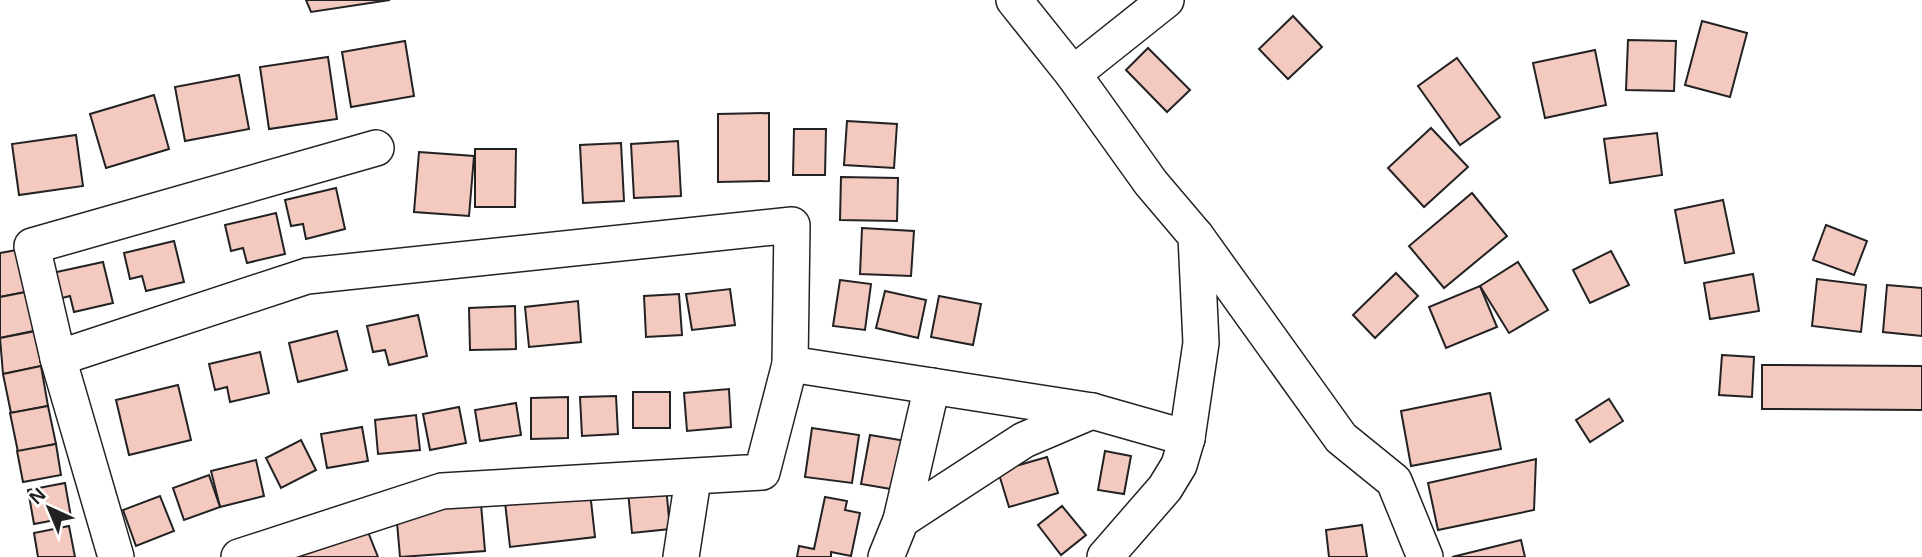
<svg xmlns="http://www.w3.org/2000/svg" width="1922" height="557" font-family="Helvetica,sans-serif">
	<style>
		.building { fill: #f3c9c0; stroke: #222; stroke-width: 2 }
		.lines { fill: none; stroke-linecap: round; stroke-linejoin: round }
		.street-casing { stroke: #222; stroke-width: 38 }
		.street { stroke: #fff; stroke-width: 35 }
	</style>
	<rect width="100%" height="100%" fill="#fff"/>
	<g class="building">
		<polygon points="306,0 390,0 311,12"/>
		<polygon points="1293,16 1322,47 1288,79 1259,49"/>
		<polygon points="1702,21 1747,33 1730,97 1685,85"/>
		<polygon points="1628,40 1676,41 1674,91 1626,90"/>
		<polygon points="405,41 414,96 351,107 342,52"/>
		<polygon points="1148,48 1190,90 1167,112 1126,70"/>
		<polygon points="1595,50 1606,105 1545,118 1533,63"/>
		<polygon points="328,57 337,119 269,129 260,67"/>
		<polygon points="1457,58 1500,117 1460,145 1418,86"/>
		<polygon points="239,75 249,129 185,141 175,87"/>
		<polygon points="154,95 169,149 106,168 90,114"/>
		<polygon points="769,113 769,181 718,182 718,114"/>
		<polygon points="847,121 897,124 894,168 844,165"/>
		<polygon points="1431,128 1468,167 1424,207 1388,168"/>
		<polygon points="794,129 826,129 825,175 793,175"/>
		<polygon points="1657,133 1662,175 1610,183 1604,139"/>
		<polygon points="76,135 83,186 19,195 12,144"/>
		<polygon points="678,141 681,196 634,198 631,144"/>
		<polygon points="621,143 624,201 583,203 580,145"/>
		<polygon points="475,149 516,149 515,207 475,207"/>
		<polygon points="419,152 474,156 469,216 414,212"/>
		<polygon points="841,177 898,178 897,221 840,220"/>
		<polygon points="336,188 345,229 306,239 303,224 291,226 285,200"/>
		<polygon points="1472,193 1507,236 1444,288 1409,246"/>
		<polygon points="1723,200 1734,253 1685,263 1675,210"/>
		<polygon points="276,213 285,254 247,263 243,248 231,251 225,225"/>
		<polygon points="1826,225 1867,241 1854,275 1813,260"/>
		<polygon points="862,228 914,231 911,276 860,274"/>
		<polygon points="174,241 184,282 146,291 142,276 130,279 124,253"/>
		<polygon points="22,249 30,291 0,297 0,253"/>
		<polygon points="1611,251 1629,285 1590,303 1573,270"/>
		<polygon points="103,262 113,303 74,312 70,296 58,299 52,273"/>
		<polygon points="1518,262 1548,310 1509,333 1480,286"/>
		<polygon points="1396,273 1418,296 1375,338 1353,315"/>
		<polygon points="1753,274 1759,311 1710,319 1704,283"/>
		<polygon points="1817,279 1866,285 1861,332 1812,326"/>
		<polygon points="840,280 871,284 865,330 833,326"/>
		<polygon points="1887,285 1922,288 1922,336 1883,332"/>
		<polygon points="1480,286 1497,327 1446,348 1429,307"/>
		<polygon points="730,289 735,325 692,330 686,294"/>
		<polygon points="31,291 38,330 0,338 0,297"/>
		<polygon points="885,291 926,300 918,338 876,328"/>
		<polygon points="679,294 682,335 646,337 644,296"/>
		<polygon points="939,296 981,304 973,345 931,337"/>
		<polygon points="578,301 581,342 529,347 525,307"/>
		<polygon points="515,306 516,349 470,350 469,308"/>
		<polygon points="418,315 427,356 389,365 385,350 373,352 367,326"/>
		<polygon points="36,331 42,366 3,374 0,338"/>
		<polygon points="337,331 347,370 298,382 289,343"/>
		<polygon points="260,352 269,393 230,402 227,387 215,390 209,364"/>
		<polygon points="1722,355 1754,357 1752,397 1719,395"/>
		<polygon points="1762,365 1922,366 1922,410 1762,409"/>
		<polygon points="41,366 48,406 11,413 3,374"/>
		<polygon points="178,385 191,440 129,455 116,400"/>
		<polygon points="729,389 731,427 687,431 684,393"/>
		<rect x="633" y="392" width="37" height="36"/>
		<polygon points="1490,393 1501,449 1411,466 1401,411"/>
		<polygon points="616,396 618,434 582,436 580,397"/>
		<polygon points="568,397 568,438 531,439 531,398"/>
		<polygon points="1609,399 1623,421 1590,442 1576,420"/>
		<polygon points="516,403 521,435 480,441 475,410"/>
		<polygon points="48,406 56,444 18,452 10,413"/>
		<polygon points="459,407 466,443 430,450 423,414"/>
		<polygon points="416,415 420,450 378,454 375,420"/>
		<polygon points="362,427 368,461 327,468 321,434"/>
		<polygon points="812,428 859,435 852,483 805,477"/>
		<polygon points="870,435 906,441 897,490 861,484"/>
		<polygon points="301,440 316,470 281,488 266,458"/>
		<polygon points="56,444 61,475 23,482 17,451"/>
		<polygon points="1105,451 1131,456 1124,494 1098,490"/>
		<polygon points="1047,457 1058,493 1009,507 998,471"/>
		<polygon points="1536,459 1534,510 1438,530 1428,483"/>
		<polygon points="256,460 264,496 220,507 211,471"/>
		<polygon points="209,475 220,507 184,520 173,488"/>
		<polygon points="65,483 71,517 34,524 28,490"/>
		<polygon points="666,486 670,529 632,533 628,491"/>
		<polygon points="590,492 595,537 510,547 505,502"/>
		<polygon points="160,496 174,531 136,546 123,510"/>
		<polygon points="825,497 847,501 845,510 860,513 851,556 831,552 831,557 797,557 799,546 814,549"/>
		<polygon points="481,504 485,551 400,557 396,511"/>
		<polygon points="1062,506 1086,535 1061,555 1038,525"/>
		<polygon points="364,522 378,557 296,557 294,549"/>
		<polygon points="1362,525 1367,557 1329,557 1326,530"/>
		<polygon points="69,526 75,557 38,557 34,533"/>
		<polygon points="1521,540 1525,557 1452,557"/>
	</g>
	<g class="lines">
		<g class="street-casing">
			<g id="street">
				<polyline points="1014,0 1073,74 1151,183 1196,236 1201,343 1187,438 1179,465 1165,488 1105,557"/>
				<polyline points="1073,74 1166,0"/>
				<polyline points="1196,236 1341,438 1394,481 1425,557"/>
				<polyline points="58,358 32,246 376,148"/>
				<polyline points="901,520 932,386"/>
				<polyline points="116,557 58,358 307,276 792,225 790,364 1092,411 1187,438"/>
				<polyline points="239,557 442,491 762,472 790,364"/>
				<polyline points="681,557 691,492 689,477"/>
				<polyline points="886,557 901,520 1024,440 1092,411"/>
			</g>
		</g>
		<use href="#street" class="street"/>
	</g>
	<g transform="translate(49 508) rotate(316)" stroke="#ffffff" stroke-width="5" paint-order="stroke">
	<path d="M0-5L12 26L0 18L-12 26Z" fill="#222222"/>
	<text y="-10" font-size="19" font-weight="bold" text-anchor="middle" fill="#222222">N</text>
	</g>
</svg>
